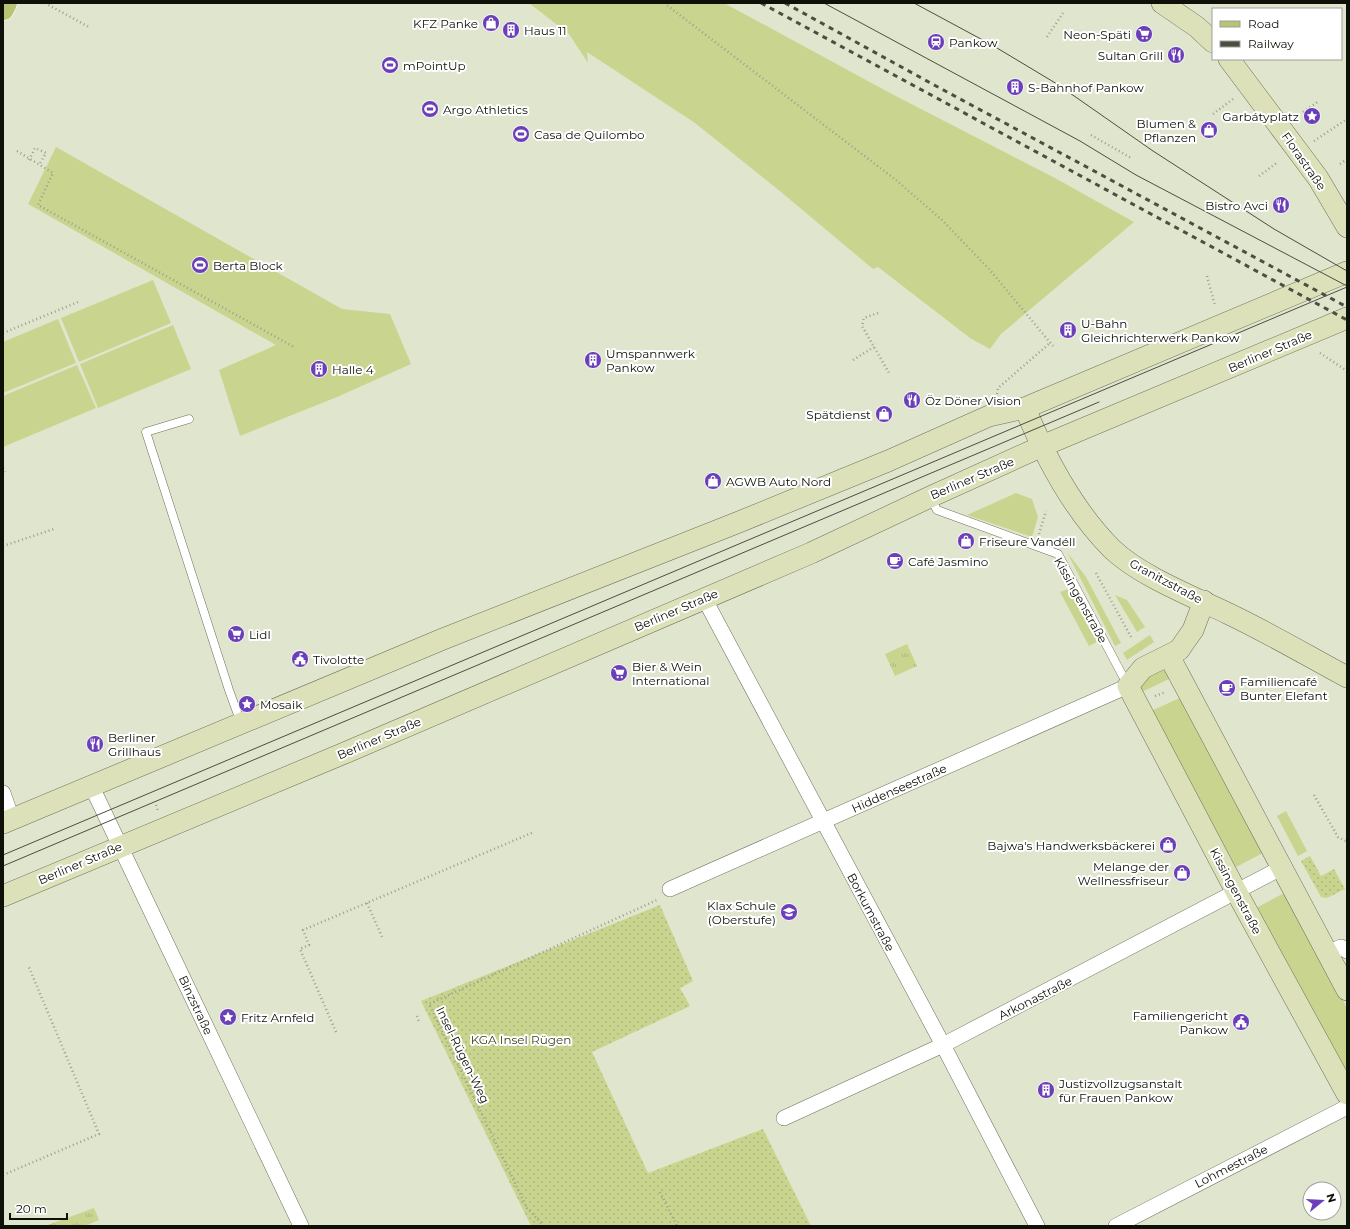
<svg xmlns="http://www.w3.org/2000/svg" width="1350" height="1229" font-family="Montserrat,sans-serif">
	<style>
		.grass { fill: #c9d58f }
		.park { fill: url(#park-tufts) }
		.garden { fill: url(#garden-dots) }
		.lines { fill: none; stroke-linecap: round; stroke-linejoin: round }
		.lane-casing { stroke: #6d715c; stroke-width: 9 }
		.street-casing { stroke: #6d715c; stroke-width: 16 }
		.secondary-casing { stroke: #6d715c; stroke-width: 22 }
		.primary-casing { stroke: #fff; stroke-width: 23 }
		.path { stroke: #9c9f8d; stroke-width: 2.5; stroke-dasharray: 1 3; stroke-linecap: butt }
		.lane { stroke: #fff; stroke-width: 8 }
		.street { stroke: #fff; stroke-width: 15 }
		.secondary { stroke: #dce1b9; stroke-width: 21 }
		.primary { stroke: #bac273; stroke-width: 22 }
		.tram { stroke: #4c4e41; stroke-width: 1 }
		.rail { stroke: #4c4e41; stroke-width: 3; stroke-dasharray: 5 5; stroke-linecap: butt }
		.labels { text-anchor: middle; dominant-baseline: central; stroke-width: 4; stroke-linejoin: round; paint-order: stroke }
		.poi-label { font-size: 12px; fill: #0f1008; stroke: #fff; text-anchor: start }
		.street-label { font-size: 12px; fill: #0f1008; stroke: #fff }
		.park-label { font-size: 12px; fill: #3d421d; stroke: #fff }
	</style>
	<defs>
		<pattern id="park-tufts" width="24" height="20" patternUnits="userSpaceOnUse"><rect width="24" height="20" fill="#c9d58f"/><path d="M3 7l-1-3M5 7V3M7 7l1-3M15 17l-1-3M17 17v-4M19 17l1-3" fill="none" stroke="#abb67a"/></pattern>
		<pattern id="garden-dots" width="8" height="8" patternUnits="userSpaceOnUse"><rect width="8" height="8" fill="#c9d58f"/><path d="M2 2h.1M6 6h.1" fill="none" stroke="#abb67a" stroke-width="1.8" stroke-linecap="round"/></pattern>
	</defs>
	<rect width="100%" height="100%" fill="#e0e5cd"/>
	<g class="grass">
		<polygon points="529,3 724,3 890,93 1053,177 1134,222 1001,334 990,349 970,338 878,267 873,269 781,192 695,123 587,52 588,63 569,34"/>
		<polygon points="56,147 342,309 390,314 411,364 337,397 240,436 219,370 276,345 28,204"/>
		<polygon points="153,280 171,323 79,362 61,318"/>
		<polygon points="58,319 76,363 3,393 3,342"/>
		<polygon points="173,325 191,369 98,408 80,364"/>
		<polygon points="77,365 96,408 3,447 3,396"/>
		<polygon points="1016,493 1032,499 1038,517 1032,537 967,515"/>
		<polygon points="1067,552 1086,577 1121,643 1115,646"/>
		<polygon points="1068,589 1097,642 1089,646 1060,592"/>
		<polygon points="1115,595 1127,600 1145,627 1137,632"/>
		<polygon points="1150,635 1154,642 1127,660 1123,653"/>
		<polygon points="1167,668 1171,678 1142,692 1138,684 1145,676"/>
		<polygon points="1182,697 1265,852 1236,867 1151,711"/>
		<polygon points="1286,811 1307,851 1298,856 1277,816"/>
		<polygon points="1286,892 1347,1008 1347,1074 1254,909"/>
	</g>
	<g class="park">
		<polygon points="907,644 917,666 895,676 885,654"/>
		<polygon points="94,1208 99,1220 85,1226 45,1226"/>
	</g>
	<g class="garden">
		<polygon points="1310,856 1321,876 1334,869 1345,889 1327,898 1321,897 1301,861"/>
		<polygon points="660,905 693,981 680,988 690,1006 592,1052 648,1173 763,1129 811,1226 531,1226 421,1001"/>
	</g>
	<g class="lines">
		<g class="lane-casing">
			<g id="lane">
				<polyline points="189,419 146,432 229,690 241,723"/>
				<polyline points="930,497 937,510 1058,554 1127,684"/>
			</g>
		</g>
		<g class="street-casing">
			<g id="street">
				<polyline points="704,598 943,1045 1037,1226"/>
				<polyline points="91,785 301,1226"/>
				<polyline points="3,793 12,819"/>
				<polyline points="670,889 1128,686"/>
				<polyline points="1327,953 1341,947 1347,951"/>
				<polyline points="784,1118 943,1045 1281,868"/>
				<polyline points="1116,1226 1347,1107"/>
			</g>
		</g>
		<g class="secondary-casing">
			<g id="secondary">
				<polyline points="1162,3 1197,27 1213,42"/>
				<polyline points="1229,59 1318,178 1347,227"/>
				<path d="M1025 408C1046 459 1073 510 1112 549 1140 576 1194 597 1229 614 1269 633 1308 656 1347 677"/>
				<polyline points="1204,601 1193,630 1179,650 1143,668 1128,686 1237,893 1347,1094"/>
				<polyline points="1169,656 1347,990"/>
				<polyline points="3,823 443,639 739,522 888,461 989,416 1025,408 1347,272"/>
				<polyline points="3,896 347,752 811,553 930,497 1047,444 1347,318"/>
			</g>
		</g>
		<g class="primary-casing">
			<polyline id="primary" points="3,9 6,3"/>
		</g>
		<g class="path">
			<polyline points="45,3 89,27"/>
			<polyline points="664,3 896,180 942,220 989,269 1053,346"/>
			<polyline points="1047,37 1063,13"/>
			<polyline points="1303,112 1319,101"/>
			<polyline points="1213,114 1233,99"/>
			<polyline points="1091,135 1131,158"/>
			<polyline points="1314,141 1347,119"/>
			<polyline points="17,151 53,173 38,205 294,347"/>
			<polyline points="29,160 35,148 46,153 39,165"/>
			<polyline points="1340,164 1347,159"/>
			<polyline points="1259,176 1278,162"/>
			<polyline points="1207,276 1215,306"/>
			<polyline points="878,313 864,318 862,326 889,373"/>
			<polyline points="3,333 78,302"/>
			<polyline points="1320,353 1347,371"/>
			<polyline points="853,360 874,347"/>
			<polyline points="997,394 998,388 1050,343"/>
			<polyline points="3,468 5,472"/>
			<polyline points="1039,534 1046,511"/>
			<polyline points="3,546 54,529"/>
			<polyline points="1096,573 1131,637"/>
			<polyline points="1155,696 1166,692"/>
			<polyline points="1314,795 1338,837 1347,842"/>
			<polyline points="156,805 158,811"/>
			<polyline points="367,903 383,939"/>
			<polyline points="417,1016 419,1022"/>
			<polyline points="336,1032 300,949 309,945 303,930 534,832"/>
			<polyline points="3,1175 99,1134 28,965"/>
			<polyline points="660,1192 677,1226"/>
			<polyline points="544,1226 527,1208 429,1004 657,900"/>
		</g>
		<use href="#lane" class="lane"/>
		<use href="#street" class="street"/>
		<use href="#secondary" class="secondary"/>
		<use href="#primary" class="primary"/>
		<g class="tram">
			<polyline points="824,3 1080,141 1136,175 1347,286"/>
			<polyline points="914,3 992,45 1057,84 1153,151 1274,229 1347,271"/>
			<polyline points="3,855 1347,287"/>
			<polyline points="3,866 1099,402"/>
		</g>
		<g class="rail">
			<polyline points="761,3 1347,320"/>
			<polyline points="785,3 936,86 1347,307"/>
		</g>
	</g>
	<defs>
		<g id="shop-disc" transform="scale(0.9)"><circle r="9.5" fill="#6b3fb7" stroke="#fff"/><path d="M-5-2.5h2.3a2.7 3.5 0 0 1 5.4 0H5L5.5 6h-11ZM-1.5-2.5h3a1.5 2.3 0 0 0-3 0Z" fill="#fff"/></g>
		<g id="building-disc" transform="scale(0.9)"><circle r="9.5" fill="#6b3fb7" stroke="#fff"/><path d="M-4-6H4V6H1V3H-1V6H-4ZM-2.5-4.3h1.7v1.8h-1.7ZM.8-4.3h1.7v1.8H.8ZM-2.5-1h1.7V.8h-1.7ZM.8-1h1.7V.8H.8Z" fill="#fff"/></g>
		<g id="supermarket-disc" transform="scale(0.9)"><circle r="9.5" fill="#6b3fb7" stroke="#fff"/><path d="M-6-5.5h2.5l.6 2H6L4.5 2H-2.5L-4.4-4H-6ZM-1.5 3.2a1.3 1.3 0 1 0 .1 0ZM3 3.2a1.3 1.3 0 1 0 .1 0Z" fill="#fff"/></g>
		<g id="station-disc" transform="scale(0.9)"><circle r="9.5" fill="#6b3fb7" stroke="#fff"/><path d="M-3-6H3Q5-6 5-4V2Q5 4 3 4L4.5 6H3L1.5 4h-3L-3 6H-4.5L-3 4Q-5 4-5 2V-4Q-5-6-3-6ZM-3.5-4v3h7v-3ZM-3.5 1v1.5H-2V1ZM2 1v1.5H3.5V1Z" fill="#fff"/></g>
		<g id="restaurant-disc" transform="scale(0.9)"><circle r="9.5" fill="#6b3fb7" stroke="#fff"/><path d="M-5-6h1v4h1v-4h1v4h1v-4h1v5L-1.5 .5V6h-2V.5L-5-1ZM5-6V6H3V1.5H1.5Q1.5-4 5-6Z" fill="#fff"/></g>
		<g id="stadium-disc" transform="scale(0.9)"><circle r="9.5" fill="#6b3fb7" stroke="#fff"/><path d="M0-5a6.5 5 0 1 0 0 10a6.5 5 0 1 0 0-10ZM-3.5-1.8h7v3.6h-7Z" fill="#fff"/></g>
		<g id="sight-disc" transform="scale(0.9)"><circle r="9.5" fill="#6b3fb7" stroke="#fff"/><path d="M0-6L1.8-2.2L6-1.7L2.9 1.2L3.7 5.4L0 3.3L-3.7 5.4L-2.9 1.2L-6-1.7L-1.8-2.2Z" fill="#fff"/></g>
		<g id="cafe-disc" transform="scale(0.9)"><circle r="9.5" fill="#6b3fb7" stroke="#fff"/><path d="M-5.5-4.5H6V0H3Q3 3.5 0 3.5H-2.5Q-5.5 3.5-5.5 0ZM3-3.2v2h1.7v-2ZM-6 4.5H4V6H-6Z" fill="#fff"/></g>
		<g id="civic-disc" transform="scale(0.9)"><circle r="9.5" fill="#6b3fb7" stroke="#fff"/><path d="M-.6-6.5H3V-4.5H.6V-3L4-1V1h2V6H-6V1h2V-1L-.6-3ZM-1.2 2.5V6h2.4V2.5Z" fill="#fff"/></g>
		<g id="school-disc" transform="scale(0.9)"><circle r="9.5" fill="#6b3fb7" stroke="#fff"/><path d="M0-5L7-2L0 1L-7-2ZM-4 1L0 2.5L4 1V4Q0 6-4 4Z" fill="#fff"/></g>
	</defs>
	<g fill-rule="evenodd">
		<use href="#shop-disc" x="491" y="23"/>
		<use href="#building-disc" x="511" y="30"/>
		<use href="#supermarket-disc" x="1144" y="34"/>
		<use href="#station-disc" x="936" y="42"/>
		<use href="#restaurant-disc" x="1176" y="55"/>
		<use href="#stadium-disc" x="390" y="65"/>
		<use href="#building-disc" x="1015" y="87"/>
		<use href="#stadium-disc" x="430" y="109"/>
		<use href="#sight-disc" x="1312" y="116"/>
		<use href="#shop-disc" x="1209" y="130"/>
		<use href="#stadium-disc" x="521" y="134"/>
		<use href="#restaurant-disc" x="1281" y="205"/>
		<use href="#stadium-disc" x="200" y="265"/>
		<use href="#building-disc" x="1068" y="330"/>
		<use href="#building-disc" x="593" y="360"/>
		<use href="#building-disc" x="319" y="369"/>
		<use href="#restaurant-disc" x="912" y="400"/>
		<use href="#shop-disc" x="884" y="414"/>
		<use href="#shop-disc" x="713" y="481"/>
		<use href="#shop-disc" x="966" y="541"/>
		<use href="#cafe-disc" x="895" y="561"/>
		<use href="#supermarket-disc" x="236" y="634"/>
		<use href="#civic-disc" x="300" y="659"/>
		<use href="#supermarket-disc" x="619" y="673"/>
		<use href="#cafe-disc" x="1227" y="688"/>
		<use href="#sight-disc" x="247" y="704"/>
		<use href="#restaurant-disc" x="95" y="744"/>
		<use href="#shop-disc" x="1168" y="845"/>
		<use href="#shop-disc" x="1182" y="873"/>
		<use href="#school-disc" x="789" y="912"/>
		<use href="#sight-disc" x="228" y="1017"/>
		<use href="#civic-disc" x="1241" y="1022"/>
		<use href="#building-disc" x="1046" y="1090"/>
	</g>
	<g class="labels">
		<g class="poi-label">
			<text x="478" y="23" text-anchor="end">KFZ Panke</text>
			<text x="524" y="30">Haus 11</text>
			<text x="1131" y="34" text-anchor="end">Neon-Späti</text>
			<text x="949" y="42">Pankow</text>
			<text x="1163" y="55" text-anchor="end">Sultan Grill</text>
			<text x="403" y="65">mPointUp</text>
			<text x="1028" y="87">S-Bahnhof Pankow</text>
			<text x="443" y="109">Argo Athletics</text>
			<text x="1299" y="116" text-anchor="end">Garbátyplatz</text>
			<text x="1196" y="123" text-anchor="end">Blumen &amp;<tspan x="1196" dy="14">Pflanzen</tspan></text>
			<text x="534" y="134">Casa de Quilombo</text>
			<text x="1268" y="205" text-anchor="end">Bistro Avci</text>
			<text x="213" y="265">Berta Block</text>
			<text x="1081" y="323">U-Bahn<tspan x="1081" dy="14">Gleichrichterwerk Pankow</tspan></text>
			<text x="606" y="353">Umspannwerk<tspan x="606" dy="14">Pankow</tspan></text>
			<text x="332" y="369">Halle 4</text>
			<text x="925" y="400">Öz Döner Vision</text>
			<text x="871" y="414" text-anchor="end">Spätdienst</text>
			<text x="726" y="481">AGWB Auto Nord</text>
			<text x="979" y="541">Friseure Vandéll</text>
			<text x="908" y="561">Café Jasmino</text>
			<text x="249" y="634">Lidl</text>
			<text x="313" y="659">Tivolotte</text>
			<text x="632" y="666">Bier &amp; Wein<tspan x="632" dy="14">International</tspan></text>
			<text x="1240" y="681">Familiencafé<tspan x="1240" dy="14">Bunter Elefant</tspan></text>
			<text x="260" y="704">Mosaik</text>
			<text x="108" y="737">Berliner<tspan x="108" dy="14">Grillhaus</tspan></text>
			<text x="1155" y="845" text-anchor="end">Bajwa's Handwerksbäckerei</text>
			<text x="1169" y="866" text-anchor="end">Melange der<tspan x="1169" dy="14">Wellnessfriseur</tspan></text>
			<text x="776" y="905" text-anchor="end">Klax Schule<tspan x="776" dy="14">(Oberstufe)</tspan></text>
			<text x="1228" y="1015" text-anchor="end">Familiengericht<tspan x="1228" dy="14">Pankow</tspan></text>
			<text x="241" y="1017">Fritz Arnfeld</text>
			<text x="1059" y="1083">Justizvollzugsanstalt<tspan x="1059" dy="14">für Frauen Pankow</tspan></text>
		</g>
		<g class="street-label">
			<text transform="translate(1304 161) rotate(55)">Florastraße</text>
			<text transform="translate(1270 351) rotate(-23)">Berliner Straße</text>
			<text transform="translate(972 478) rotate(-23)">Berliner Straße</text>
			<text transform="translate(1166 581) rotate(28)">Granitzstraße</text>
			<text transform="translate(1081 600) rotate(61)">Kissingenstraße</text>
			<text transform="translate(676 610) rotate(-23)">Berliner Straße</text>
			<text transform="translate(379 738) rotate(-23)">Berliner Straße</text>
			<text transform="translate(899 788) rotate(-24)">Hiddenseestraße</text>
			<text transform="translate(80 863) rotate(-23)">Berliner Straße</text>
			<text transform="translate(1236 891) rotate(62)">Kissingenstraße</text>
			<text transform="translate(871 912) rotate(62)">Borkumstraße</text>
			<text transform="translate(1035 998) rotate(-27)">Arkonastraße</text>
			<text transform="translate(196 1005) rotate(65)">Binzstraße</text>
			<text transform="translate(463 1055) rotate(64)">Insel-Rügen-Weg</text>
			<text transform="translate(1231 1166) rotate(-27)">Lohmestraße</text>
		</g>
		<g class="park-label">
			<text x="521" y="1039">KGA Insel Rügen</text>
		</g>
	</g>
	<rect width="1350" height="1229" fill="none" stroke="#0f1008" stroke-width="8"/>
	<rect x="1212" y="8" width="130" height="52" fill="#ffffff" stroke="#9f9f9c"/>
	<rect x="1220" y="21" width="20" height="6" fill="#bac273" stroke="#9f9f9c"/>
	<text x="1248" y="28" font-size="12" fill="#0f1008">Road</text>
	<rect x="1220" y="41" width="20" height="6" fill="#4c4e41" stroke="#9f9f9c"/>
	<text x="1248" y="48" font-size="12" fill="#0f1008">Railway</text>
	<g transform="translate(1322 1201) rotate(72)"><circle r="19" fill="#ffffff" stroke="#9f9f9c"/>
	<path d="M0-3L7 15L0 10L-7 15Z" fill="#6b3fb7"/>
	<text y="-6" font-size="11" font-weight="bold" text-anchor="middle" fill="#0f1008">N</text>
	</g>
	<path d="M10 1213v6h57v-6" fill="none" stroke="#0f1008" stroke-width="2"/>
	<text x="16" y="1213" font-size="12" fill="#0f1008" stroke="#ffffff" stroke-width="3" paint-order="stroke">20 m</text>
</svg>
